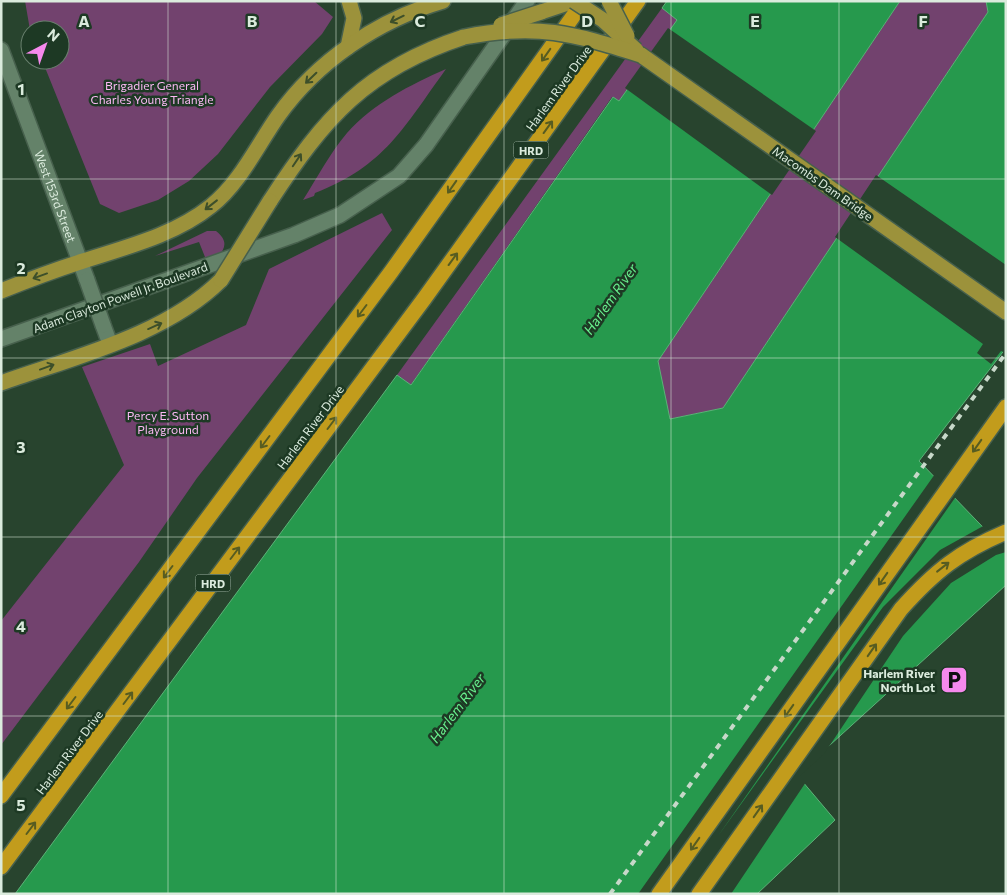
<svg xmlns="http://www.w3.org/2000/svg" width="1007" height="895" font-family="Commissioner,sans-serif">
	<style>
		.green { fill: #72426e }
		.water { fill: #26994d; stroke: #5cb278 }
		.pier { fill: #28442e }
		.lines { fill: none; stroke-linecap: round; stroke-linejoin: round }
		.minor-casing { stroke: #47604d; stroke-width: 18 }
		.major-casing { stroke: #47604d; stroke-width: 18 }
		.highway-casing { stroke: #47604d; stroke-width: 18 }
		.minor { stroke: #648269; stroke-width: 15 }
		.major { stroke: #9c923b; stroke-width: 15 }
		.highway { stroke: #c29c1c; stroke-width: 15 }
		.rail { stroke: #c7d8c9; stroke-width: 4; stroke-dasharray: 6 6; stroke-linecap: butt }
		.minor-bridge-casing { stroke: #47604d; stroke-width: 18; stroke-linecap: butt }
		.major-bridge-casing { stroke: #47604d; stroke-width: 18; stroke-linecap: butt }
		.minor-bridge { stroke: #648269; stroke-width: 15 }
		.major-bridge { stroke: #9c923b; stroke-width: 15 }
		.oneway { stroke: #3d4f2a }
		.oneway2 { stroke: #575c21 }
		.grid { fill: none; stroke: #dbebdd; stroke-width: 1; stroke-opacity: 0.55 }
		.labels { text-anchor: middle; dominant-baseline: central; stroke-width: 5; stroke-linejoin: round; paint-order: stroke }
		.shield { fill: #1d3924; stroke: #a2b6a6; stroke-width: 1 }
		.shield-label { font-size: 11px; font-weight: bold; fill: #dbebdd }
		.park-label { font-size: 12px; fill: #fcb9f5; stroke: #1d3924 }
		.street-label { font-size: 12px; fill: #dbebdd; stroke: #1d3924 }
		.poi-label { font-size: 12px; font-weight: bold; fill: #dbebdd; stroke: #1d3924; text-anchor: end }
		.water-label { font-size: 14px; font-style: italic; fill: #68ef8d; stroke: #1d3924 }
		.grid-label { font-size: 16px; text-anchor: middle; font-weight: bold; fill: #dbebdd; stroke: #1d3924; stroke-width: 5; stroke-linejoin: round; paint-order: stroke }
	</style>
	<rect width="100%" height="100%" fill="#28442e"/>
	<g class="green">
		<polygon points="25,1 314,1 333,17 322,34 270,87 218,154 189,181 158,200 119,213 100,204 42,60 60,60 60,30 30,30"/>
		<polygon points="900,1 986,1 988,12 723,408 669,419 658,361"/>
		<polygon points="662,8 678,19 619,101 612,97 410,386 397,375"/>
		<path d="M446 69C404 127 385 166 315 193L314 196 303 200C317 178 330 153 347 133 374 103 410 85 446 69Z"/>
		<polygon points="382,213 392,230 197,478 139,562 1,745 1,621 124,465 82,367 150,344 158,366 246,325 269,269"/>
		<path d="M207 231H216C234 245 219 255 209 267L199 242 155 256Z"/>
	</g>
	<polygon class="water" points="667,1 900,1 658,361 670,419 723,408 988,12 986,1 1006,1 1006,348 919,461 1006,551 1006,585 797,775 835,820 757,894 15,894 397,375 411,385 613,97 619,101 677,20 662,8"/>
	<g class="pier">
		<polygon points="668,28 816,131 772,195 625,88"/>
		<polygon points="876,175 1006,265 1006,353 1001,351 991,364 977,353 983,344 835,237"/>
		<polygon points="935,474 957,495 718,836 883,607 940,550 985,525 1006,547 1006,552 996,555 951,583 903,636 824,754 800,776 806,782 731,894 638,894"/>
	</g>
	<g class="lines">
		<g class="minor-casing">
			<g id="minor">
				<path id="s1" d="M1 50 87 280"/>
				<polyline points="103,325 110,344"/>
				<polyline points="1,339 294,235 340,215 399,176 426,145 527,1"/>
			</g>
		</g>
		<g class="major-casing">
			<g id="major">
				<polyline points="541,12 574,1"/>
				<polyline points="348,47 354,18 349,1"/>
				<polyline points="641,55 1006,312"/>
				<path d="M270 201C324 118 366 69 464 37"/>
				<path d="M1 291C28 280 55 270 83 261 126 247 175 235 211 206 240 183 257 146 278 116 317 61 378 20 443 1"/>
				<path d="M1 383C74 357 166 335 221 280"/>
			</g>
		</g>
		<g class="highway-casing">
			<g id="highway">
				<polyline points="1,796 391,272 584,1"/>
				<polyline points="1,867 424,299 638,1"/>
				<polyline points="659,894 1006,407"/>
				<path d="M699 894 901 609C935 571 959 552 1006 532"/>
			</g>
		</g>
		<use href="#minor" class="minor"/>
		<use href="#major" class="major"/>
		<use href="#highway" class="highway"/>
		<polyline class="rail" points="610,894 1006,353"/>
		<g class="minor-bridge-casing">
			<polyline id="minor-bridge" points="87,280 103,325"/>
		</g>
		<g class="major-bridge-casing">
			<g id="major-bridge">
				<polyline points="574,1 603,20 636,50"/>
				<polyline points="609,1 627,36"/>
				<polyline points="501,25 541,12"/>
				<path d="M464 37C537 23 572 33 641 55"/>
				<polyline points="221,280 270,201"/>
			</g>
		</g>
		<use href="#minor-bridge" class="minor-bridge"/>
		<use href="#major-bridge" class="major-bridge"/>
	</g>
	<defs><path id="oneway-shaft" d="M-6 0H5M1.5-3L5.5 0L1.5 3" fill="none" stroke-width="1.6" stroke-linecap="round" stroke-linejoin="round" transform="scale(1.25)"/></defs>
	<g class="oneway">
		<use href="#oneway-shaft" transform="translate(397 19) rotate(154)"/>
		<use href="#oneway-shaft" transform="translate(311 78) rotate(136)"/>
		<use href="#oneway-shaft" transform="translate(297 160) rotate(-56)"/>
		<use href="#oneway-shaft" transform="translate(211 205) rotate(142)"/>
		<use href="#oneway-shaft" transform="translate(40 276) rotate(160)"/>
		<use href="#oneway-shaft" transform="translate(155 326) rotate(-24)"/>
		<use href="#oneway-shaft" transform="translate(47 367) rotate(-20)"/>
	</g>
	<g class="oneway2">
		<use href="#oneway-shaft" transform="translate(546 55) rotate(125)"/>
		<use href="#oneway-shaft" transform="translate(548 127) rotate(-54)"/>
		<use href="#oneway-shaft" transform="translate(452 187) rotate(125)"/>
		<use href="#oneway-shaft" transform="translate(453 259) rotate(-54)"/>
		<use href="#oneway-shaft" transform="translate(362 311) rotate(127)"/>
		<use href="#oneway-shaft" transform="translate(332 423) rotate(-53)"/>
		<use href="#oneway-shaft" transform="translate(265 442) rotate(127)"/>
		<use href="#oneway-shaft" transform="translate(977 446) rotate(125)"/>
		<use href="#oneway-shaft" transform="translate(235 553) rotate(-53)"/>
		<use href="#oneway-shaft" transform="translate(943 567) rotate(-38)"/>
		<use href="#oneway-shaft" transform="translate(168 572) rotate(127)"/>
		<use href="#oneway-shaft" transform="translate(883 579) rotate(125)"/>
		<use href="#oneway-shaft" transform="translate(872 650) rotate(-55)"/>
		<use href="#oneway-shaft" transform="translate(128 698) rotate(-53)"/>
		<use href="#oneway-shaft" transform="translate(71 703) rotate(127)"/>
		<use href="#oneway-shaft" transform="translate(789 711) rotate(125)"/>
		<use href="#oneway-shaft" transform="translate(758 811) rotate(-55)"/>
		<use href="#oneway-shaft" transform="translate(31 828) rotate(-53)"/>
		<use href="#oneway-shaft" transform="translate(695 844) rotate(125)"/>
	</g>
	<path class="grid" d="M168 1V894M336 1V894M504 1V894M671 1V894M839 1V894M1 179H1006M1 358H1006M1 537H1006M1 716H1006"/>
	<defs>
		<g id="parking-square" transform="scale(1.4375)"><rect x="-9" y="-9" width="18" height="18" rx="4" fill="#f689ed" stroke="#1d3924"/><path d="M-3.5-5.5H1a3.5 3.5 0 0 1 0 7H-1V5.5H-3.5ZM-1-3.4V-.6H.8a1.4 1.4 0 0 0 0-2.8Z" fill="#111"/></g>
	</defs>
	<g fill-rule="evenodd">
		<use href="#parking-square" x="954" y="680"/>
	</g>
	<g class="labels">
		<g class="shield">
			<rect x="513.5" y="141.5" width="35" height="17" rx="4"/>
			<rect x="195.5" y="574.5" width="35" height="17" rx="4"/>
		</g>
		<g class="shield-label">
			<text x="531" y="150">HRD</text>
			<text x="213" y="583">HRD</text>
		</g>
		<g class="park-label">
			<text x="152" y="85">Brigadier General<tspan x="152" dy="14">Charles Young Triangle</tspan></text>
			<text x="168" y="415">Percy E. Sutton<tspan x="168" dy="14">Playground</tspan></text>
		</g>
		<g class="street-label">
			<text transform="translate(558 88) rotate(-54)">Harlem River Drive</text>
			<text transform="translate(823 183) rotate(35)">Macombs Dam Bridge</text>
			<text stroke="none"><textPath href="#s1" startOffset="156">West 153rd Street</textPath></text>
			<text transform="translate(120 297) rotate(-20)">Adam Clayton Powell Jr. Boulevard</text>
			<text transform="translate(310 427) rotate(-53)">Harlem River Drive</text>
			<text transform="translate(69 752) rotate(-53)">Harlem River Drive</text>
		</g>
		<g class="poi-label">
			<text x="935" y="673">Harlem River<tspan x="935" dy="14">North Lot</tspan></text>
		</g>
		<g class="water-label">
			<text transform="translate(610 299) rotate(-55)">Harlem River</text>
			<text transform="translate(457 708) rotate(-53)">Harlem River</text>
		</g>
	</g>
	<g class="grid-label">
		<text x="84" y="27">A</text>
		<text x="252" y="27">B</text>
		<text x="420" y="27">C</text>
		<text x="587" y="27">D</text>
		<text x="755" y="27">E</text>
		<text x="923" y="27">F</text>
		<text x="21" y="95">1</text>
		<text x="21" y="274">2</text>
		<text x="21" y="453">3</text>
		<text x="21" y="632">4</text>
		<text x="21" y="811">5</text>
	</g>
	<rect width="1007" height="895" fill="none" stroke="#dbebdd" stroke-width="5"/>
	<g transform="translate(45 45) rotate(41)"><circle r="24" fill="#1d3924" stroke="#69806e"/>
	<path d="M0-4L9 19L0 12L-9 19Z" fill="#f689ed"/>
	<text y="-8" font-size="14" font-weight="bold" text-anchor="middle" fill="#dbebdd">N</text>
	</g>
</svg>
